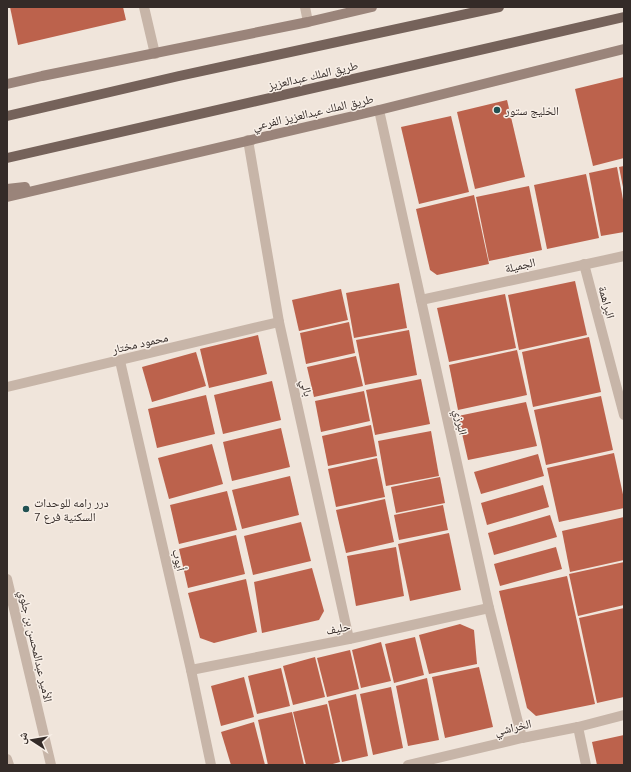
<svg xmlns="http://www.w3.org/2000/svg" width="631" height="772" font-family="Ubuntu,'Noto Naskh Arabic',sans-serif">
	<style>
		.building { fill: #bc624c }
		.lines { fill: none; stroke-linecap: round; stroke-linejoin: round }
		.street { stroke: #c7b5a8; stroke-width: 10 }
		.secondary { stroke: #9a847a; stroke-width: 10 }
		.primary { stroke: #75625a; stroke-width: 10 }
		.poi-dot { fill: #215152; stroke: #f8efe7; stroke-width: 1.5 }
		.labels { text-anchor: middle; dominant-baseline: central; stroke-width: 3; stroke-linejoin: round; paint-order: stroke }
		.street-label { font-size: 12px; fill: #342b28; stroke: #f8efe7 }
		.poi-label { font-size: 12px; fill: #342b28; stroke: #f8efe7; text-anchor: start }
	</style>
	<rect width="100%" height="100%" fill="#f0e5db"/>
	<g class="building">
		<polygon points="10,7 123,7 126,20 18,45"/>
		<polygon points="624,77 624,158 593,166 575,89"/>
		<polygon points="507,100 525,177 475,189 457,112"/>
		<polygon points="451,116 469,192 419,204 401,127"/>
		<polygon points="624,166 624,187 623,187 619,167"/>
		<polygon points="617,167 624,205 624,232 601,236 589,173"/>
		<polygon points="586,174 599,238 547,249 534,185"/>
		<polygon points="529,186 542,250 489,261 476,197"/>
		<polygon points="474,195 489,264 437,275 430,270 416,209"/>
		<polygon points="575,281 587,335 519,350 508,295"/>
		<polygon points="399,283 407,328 354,338 346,293"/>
		<polygon points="341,289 348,320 299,331 292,300"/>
		<polygon points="505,294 516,348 449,362 437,308"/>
		<polygon points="349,322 355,353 306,364 300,333"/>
		<polygon points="409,330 417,375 365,385 356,340"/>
		<polygon points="258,335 267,374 209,388 200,349"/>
		<polygon points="589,337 601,392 533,407 522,352"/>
		<polygon points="517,350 527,395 458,410 449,365"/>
		<polygon points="196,352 206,386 152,402 142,367"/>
		<polygon points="356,356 363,386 314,397 307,367"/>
		<polygon points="421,379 430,424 375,435 366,390"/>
		<polygon points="272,381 281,420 223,434 214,395"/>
		<polygon points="364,391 370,421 321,432 315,401"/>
		<polygon points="206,395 215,434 157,448 148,409"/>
		<polygon points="601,396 613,450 546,465 534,410"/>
		<polygon points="526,402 537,446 468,460 458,416"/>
		<polygon points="371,425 377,456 328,466 322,436"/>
		<polygon points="281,428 290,467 232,481 223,442"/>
		<polygon points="431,431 439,476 386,486 378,441"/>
		<polygon points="212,444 223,484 169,499 158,458"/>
		<polygon points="614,453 624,499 624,508 559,522 547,468"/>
		<polygon points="538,454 544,476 481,494 474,472"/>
		<polygon points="377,458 385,497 336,507 328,469"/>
		<polygon points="290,476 299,515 242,529 232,490"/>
		<polygon points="440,477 445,503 396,513 391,487"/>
		<polygon points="543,485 549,507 487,525 481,503"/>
		<polygon points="227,491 237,530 179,544 170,505"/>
		<polygon points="385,499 394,542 346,553 336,510"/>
		<polygon points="443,505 448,530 399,540 394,515"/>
		<polygon points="550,515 557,537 494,555 488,533"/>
		<polygon points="624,517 624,560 570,572 562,531"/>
		<polygon points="301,522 311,561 253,575 244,536"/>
		<polygon points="449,533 461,590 410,601 398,544"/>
		<polygon points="236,535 245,574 188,588 179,549"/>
		<polygon points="396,547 404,596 356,606 347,556"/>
		<polygon points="556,547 562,569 500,586 494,564"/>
		<polygon points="624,562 624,605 578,616 569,574"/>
		<polygon points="312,568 324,611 319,620 262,633 254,582"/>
		<polygon points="567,576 595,704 536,716 527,708 499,591"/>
		<polygon points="246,579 257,632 214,643 200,638 188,593"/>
		<polygon points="624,608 624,697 597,703 579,618"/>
		<polygon points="460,624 474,630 477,664 429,674 419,635"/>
		<polygon points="415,637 424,675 394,683 385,644"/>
		<polygon points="381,642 391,681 361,688 352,650"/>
		<polygon points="350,650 359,689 327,697 317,658"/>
		<polygon points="315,657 325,697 293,705 283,666"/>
		<polygon points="479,667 493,727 445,738 432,677"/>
		<polygon points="281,668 290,706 257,714 248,676"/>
		<polygon points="244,677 254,717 221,726 211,686"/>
		<polygon points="427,678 439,740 408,746 396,686"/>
		<polygon points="391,687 403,748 373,755 360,694"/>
		<polygon points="356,694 368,756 342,762 328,701"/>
		<polygon points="327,704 340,762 329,765 306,765 293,712"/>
		<polygon points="292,712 304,765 268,765 258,720"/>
		<polygon points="254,722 265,765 231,765 221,732"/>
		<polygon points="624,735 624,765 597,765 592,742"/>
	</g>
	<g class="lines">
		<g class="street">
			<polyline points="144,7 155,54"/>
			<polyline points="305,7 308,22"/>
			<polyline points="379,110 489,608 522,738"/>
			<polyline points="248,140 279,322 349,639"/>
			<polyline points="584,264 624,415"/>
			<polyline points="421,300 624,256"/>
			<polyline points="120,361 191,670 211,765"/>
			<polyline points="7,387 279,322"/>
			<polyline points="7,579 51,765"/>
			<polyline points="191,670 349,639 489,608"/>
			<polyline points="578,727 586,765"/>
			<polyline points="7,759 9,765"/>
			<polyline points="408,765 522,738 578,727 624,715"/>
		</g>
		<g class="secondary">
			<polyline points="7,84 42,76 308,22 372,7"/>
			<polyline points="7,189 25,187"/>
			<polyline points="7,197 379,110 624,49"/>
		</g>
		<g class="primary">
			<polyline points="7,116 179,76 499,7"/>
			<polyline points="7,158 624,17"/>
		</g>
	</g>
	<g class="poi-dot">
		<circle cx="497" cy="110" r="4"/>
		<circle cx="26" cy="509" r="4"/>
	</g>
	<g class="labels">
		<g class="street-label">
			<text transform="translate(313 75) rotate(-13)">طريق الملك عبدالعزيز</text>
			<text transform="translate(313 112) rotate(-13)">طريق الملك عبدالعزيز الفرعي</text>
			<text transform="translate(520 265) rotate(-13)">الجميلة</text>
			<text transform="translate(607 302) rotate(75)">البراهمة</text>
			<text transform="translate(140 343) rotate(-13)">محمود مختار</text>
			<text transform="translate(307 388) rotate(78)">بالي</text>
			<text transform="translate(461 422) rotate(78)">البرزي</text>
			<text transform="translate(179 560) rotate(77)">أيوب</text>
			<text transform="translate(338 628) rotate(-11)">حليف</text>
			<text transform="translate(36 646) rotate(77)">الأمير عبدالمحسن بن جلوي</text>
			<text transform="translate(513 727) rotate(-13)">الخراشي</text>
		</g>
		<g class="poi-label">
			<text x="505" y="110">الخليج ستور</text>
			<text x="34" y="502">درر رامه للوحدات<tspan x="34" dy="14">السكنية فرع 7</tspan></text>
		</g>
	</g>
	<rect width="631" height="772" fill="none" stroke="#342b28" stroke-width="16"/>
	<g transform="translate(32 740) rotate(282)" stroke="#f8efe7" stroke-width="3" paint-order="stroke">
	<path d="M0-3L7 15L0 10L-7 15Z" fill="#342b28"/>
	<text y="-6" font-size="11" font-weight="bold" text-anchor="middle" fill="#342b28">ش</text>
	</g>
</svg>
